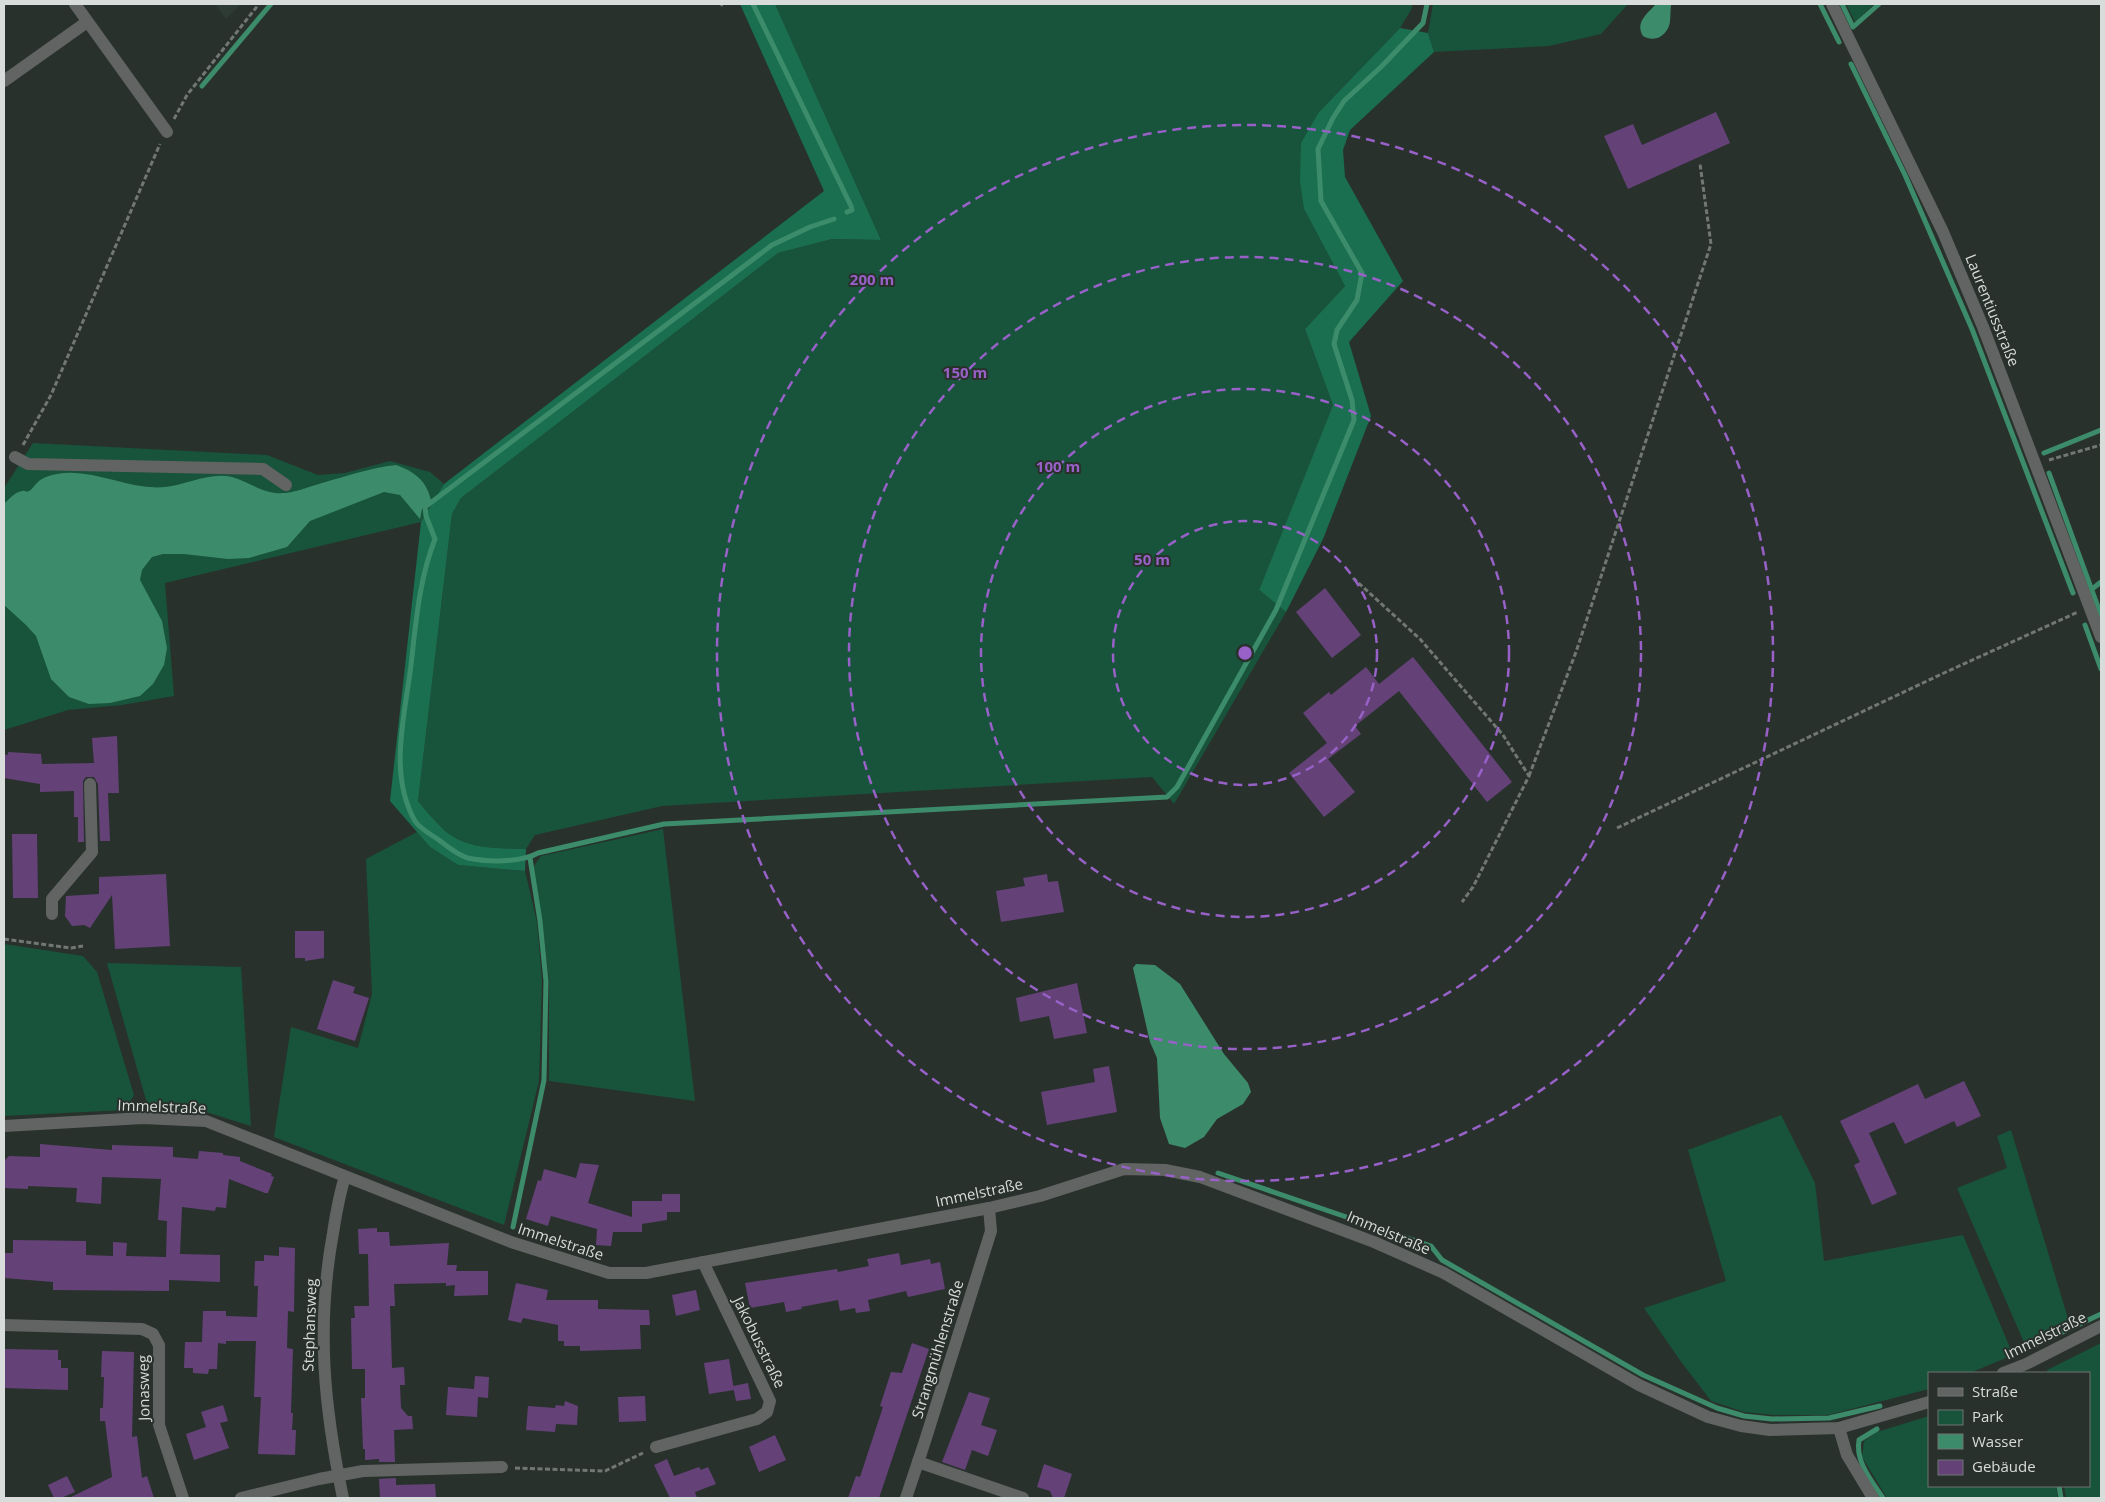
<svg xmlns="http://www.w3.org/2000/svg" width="2105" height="1502" font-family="'Open Sans',sans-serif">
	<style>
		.built { fill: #2d3b34 }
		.green { fill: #18533c }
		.forest { fill: #196f50 }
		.water { fill: #3c8c6b }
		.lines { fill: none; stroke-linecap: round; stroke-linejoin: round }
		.stream { stroke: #3c8c6b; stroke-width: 5 }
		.building { fill: #644278 }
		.path { stroke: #717874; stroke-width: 3; stroke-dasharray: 5 2.5; stroke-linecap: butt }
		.minor { stroke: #616462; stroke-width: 12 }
		.ring { fill: none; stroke: #9761c7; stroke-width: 2.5; stroke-dasharray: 9 6 }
		.labels { text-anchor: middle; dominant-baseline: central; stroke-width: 4; stroke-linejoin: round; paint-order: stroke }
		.street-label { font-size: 15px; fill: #d8dcda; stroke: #29312d }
		.centre { fill: #9761c7; stroke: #29312d; stroke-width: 2.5 }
		.ring-label { font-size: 15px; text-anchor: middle; font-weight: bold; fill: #9761c7; stroke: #29312d; stroke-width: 4; stroke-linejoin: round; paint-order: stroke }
	</style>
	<rect width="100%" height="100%" fill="#29312d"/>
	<polygon class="built" points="215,4 241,4 226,19"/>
	<g class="green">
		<path d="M775 4H1413L1411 10 1400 28 1319 112 1304 209 1345 286 1305 329 1333 405 1259 590 1286 612 1174 804 1152 777 662 806 535 835 526 849C498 848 467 850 444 830 435 821 426 811 418 801L452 514 461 498 778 253 832 239 881 240Z"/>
		<polygon points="1433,4 1628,4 1601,34 1549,46 1434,52 1428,33"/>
		<polygon points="1846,4 1874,4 1855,22"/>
		<polygon points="33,443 267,455 318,475 345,473 390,461 430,472 444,484 421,522 165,583 174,696 122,705 68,710 4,730 4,488"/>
		<polygon points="663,829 695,1101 549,1081 549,980 542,920 532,869 541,856"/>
		<polygon points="417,832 430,847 458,865 525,871 537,922 542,981 539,1081 504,1225 274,1137 291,1027 358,1048 372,994 366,859"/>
		<polygon points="4,944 83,956 97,972 134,1095 125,1110 4,1116"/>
		<polygon points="107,963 241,967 251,1126 206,1112 156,1110 146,1100"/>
		<polygon points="1781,1115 1815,1183 1824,1261 1963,1235 2013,1355 1970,1373 1929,1373 1929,1389 1828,1415 1773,1415 1744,1412 1711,1401 1679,1359 1644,1308 1726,1281 1688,1150"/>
		<polygon points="2011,1130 2070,1325 2026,1347 1957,1188 2007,1168 1997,1136"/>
		<polygon points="2101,1343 2101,1498 2066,1498 2064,1486 2089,1486 2089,1373 2048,1373 2047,1370"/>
		<polygon points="1929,1416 1929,1486 2056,1486 2058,1498 1887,1498 1862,1457 1864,1441 1877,1432"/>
	</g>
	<g class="forest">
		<path d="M740 4H775L881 240 832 239 778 253 461 498 452 514 418 801C426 811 435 821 444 830 467 850 498 848 526 849L525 871 458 865 430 847 390 801 421 522 444 484 824 191Z"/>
		<polygon points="1400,28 1428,33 1434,52 1350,130 1343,150 1345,177 1403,281 1349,342 1371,416 1323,539 1286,612 1259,590 1333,405 1305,329 1345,286 1304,209 1300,181 1301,143 1319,112"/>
	</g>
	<g class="water">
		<path d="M1656 4H1671V6C1670 12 1671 21 1669 26 1664 38 1653 42 1643 36 1635 22 1647 14 1656 4Z"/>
		<path d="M396 465C415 472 426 480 431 500L422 509 420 519 400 495 384 492 310 521 287 547 249 558 228 559 184 554H163L152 557 142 570 140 580 162 621 167 648 164 665 153 684 140 696 110 703 89 704 69 697 51 679 36 636 26 625 4 605V504C9 499 15 492 22 491 27 490 25 493 29 491 35 488 35 481 46 477 85 462 125 491 165 487 187 485 209 472 232 477 246 481 260 491 275 493 290 495 308 487 322 483 347 476 370 468 396 465Z"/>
		<polygon points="1136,964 1155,965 1180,984 1224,1054 1248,1083 1251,1092 1243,1104 1217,1119 1204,1137 1185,1148 1169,1144 1160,1118 1157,1058 1150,1042 1133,968"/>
	</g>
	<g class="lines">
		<g class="stream">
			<polyline points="753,4 851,206 852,210 847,212"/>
			<polyline points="1820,4 1839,42"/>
			<polyline points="1842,4 1853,27 1879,4"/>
			<polyline points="1851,64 1905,175 1972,329 2073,593"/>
			<polyline points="202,86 271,4"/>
			<path d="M834 219 810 227 772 245 425 507 426 516 435 539C419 580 416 622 411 665 405 715 388 774 415 821 420 829 432 835 439 840 448 847 457 855 468 858 486 862 521 863 538 853L664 824 1167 797 1177 787 1276 610 1354 420 1352 400 1334 344 1337 330 1357 300 1362 273 1321 201 1318 149 1333 118 1344 101 1382 66 1423 23 1427 4"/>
			<polyline points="2044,453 2101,430"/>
			<polyline points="2049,473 2101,615"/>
			<polyline points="2092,589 2101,582"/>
			<polyline points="2085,625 2101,669"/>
			<polyline points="1218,1173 1431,1246 1442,1260 1643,1375 1717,1408 1744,1416 1772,1419 1829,1418 1880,1406"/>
			<polyline points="513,1227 544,1080 546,981 540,921 530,858"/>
			<polyline points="2035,1345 2101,1314"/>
			<path d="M1877 1429 1859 1440C1855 1462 1872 1481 1883 1498"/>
			<polyline points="2059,1486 2061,1498"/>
		</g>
	</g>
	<g class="building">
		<polygon points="1716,112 1730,143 1628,189 1604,136 1633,124 1642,145"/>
		<polygon points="1325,588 1361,635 1332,658 1296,612"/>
		<polygon points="1413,657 1512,782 1487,802 1399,691 1355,726 1361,734 1328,759 1355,792 1324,817 1289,773 1327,743 1303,713 1329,692 1331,695 1366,667 1379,684"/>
		<polygon points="117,736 119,793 108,793 110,841 100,841 98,784 94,777 86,777 83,781 84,842 78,842 78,817 74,817 74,791 40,792 40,784 4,778 4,754 8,755 8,752 41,754 42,764 94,763 92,738"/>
		<polygon points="12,834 37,834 38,898 13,898"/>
		<polygon points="166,874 170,946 115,949 112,895 90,928 84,925 72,926 65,916 66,896 99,894 99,877"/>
		<polygon points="1047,874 1048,882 1058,881 1064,912 1001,922 996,891 1025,886 1023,878"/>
		<polygon points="295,931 324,931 324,958 305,961 305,958 295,958"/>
		<polygon points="333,980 355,987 353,993 369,998 355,1041 317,1029"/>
		<polygon points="1077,983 1087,1033 1054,1039 1049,1016 1020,1022 1016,998"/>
		<polygon points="1109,1066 1117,1112 1047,1125 1041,1092 1095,1082 1093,1069"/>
		<polygon points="1964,1081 1981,1116 1957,1127 1954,1121 1905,1144 1894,1122 1869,1133 1897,1194 1872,1205 1854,1165 1860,1162 1840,1121 1918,1084 1925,1099"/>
		<polygon points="40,1144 112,1150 112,1145 173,1147 173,1157 198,1159 199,1151 223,1153 223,1155 240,1157 240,1161 272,1174 271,1176 274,1177 268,1193 265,1193 229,1179 226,1208 216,1207 215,1211 182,1207 180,1254 220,1255 220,1282 169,1280 169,1291 53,1290 53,1282 4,1278 4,1253 13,1253 13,1240 86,1241 86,1255 113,1256 113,1242 127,1243 126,1256 166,1257 167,1221 158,1220 161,1179 102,1177 101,1204 76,1202 77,1188 28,1186 28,1189 4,1188 4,1161 9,1156 40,1157"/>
		<polygon points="580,1163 599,1165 588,1203 632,1217 632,1201 662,1201 662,1194 680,1194 680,1212 667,1212 667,1220 642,1224 642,1232 613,1232 611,1246 596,1245 597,1229 551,1216 548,1226 526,1219 538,1180 541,1181 544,1169 576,1178"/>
		<polygon points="377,1228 377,1232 389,1232 390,1246 449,1243 447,1265 457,1265 456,1271 488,1271 488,1295 454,1296 455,1285 446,1286 446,1283 394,1284 395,1306 390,1306 392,1368 404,1367 405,1385 400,1385 401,1408 408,1416 412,1416 413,1429 394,1430 395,1462 379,1462 379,1459 365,1460 365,1449 363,1449 361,1398 365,1398 365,1369 352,1369 351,1318 355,1318 354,1306 369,1306 368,1254 359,1254 358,1229"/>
		<polygon points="279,1247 295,1248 294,1312 288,1311 287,1348 293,1349 291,1413 293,1413 292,1430 296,1430 295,1455 258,1454 261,1397 254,1397 256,1341 226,1341 226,1344 218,1343 217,1369 209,1369 208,1374 193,1373 193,1368 184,1368 185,1342 202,1342 203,1311 226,1311 226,1316 257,1317 258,1286 254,1286 255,1261 264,1261 264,1255 279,1256"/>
		<polygon points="899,1253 901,1265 930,1259 931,1264 940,1262 945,1289 908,1297 906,1291 868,1300 870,1311 856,1313 855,1308 840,1311 838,1300 801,1307 802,1309 786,1312 784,1302 750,1308 745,1283 837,1269 838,1272 869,1266 867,1259"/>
		<polygon points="516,1283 548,1290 546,1300 598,1300 598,1309 649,1310 650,1325 640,1325 641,1349 580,1351 580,1346 564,1346 564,1341 558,1341 558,1325 523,1318 521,1323 508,1320"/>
		<polygon points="696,1290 700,1310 676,1316 672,1295"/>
		<polygon points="912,1343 929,1349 879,1498 848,1498 856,1476 860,1477 883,1407 880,1406 891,1372 902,1373"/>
		<polygon points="4,1349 58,1350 58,1360 61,1360 61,1368 68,1368 68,1390 4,1388"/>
		<polygon points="102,1351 134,1352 132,1437 137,1436 142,1478 147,1476 154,1498 69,1498 112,1477 105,1421 100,1421 100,1408 103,1408 104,1377 101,1377"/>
		<polygon points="729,1359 734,1390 709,1394 704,1363"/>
		<polygon points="475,1376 489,1377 488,1398 478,1397 477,1417 446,1415 448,1387 474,1389"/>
		<polygon points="748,1383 751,1399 736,1401 733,1386"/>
		<polygon points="969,1392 990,1398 981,1425 997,1430 988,1456 972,1450 965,1470 942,1462"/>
		<polygon points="645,1396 646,1421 619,1422 618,1397"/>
		<polygon points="565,1401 578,1406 577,1425 556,1424 555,1432 526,1430 528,1406 555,1408 556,1405 564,1406"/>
		<polygon points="223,1405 228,1421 220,1423 229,1448 194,1460 186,1434 206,1427 201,1412"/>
		<polygon points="775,1435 786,1460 759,1472 749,1447"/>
		<polygon points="667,1459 674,1476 699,1467 701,1470 708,1467 716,1484 695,1492 697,1498 670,1498 654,1465"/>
		<polygon points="1044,1464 1072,1474 1064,1498 1053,1498 1050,1491 1037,1487"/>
		<polygon points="67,1476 75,1492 61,1498 54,1498 48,1485"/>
		<polygon points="396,1478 396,1485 435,1484 436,1498 380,1498 379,1479"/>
	</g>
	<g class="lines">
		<g class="path">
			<polyline points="721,6 722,4"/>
			<polyline points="174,119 187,95 259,4"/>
			<polyline points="23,445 51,395 160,144"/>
			<polyline points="2049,460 2101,445"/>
			<polyline points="1353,578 1420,639 1503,735 1529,776 1473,887 1462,902"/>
			<polyline points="1529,776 1576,652 1711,244 1700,164"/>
			<polyline points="1617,828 1946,672 2078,612"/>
			<polyline points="4,939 71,948 83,946"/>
			<polyline points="515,1468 605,1471 643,1453"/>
		</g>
		<g class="minor">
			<polyline points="75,4 167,132"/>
			<polyline points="1832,4 1943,232 1983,327 2101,637"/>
			<polyline points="4,81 87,22"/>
			<polyline points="15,457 28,464 263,469 286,485"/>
			<polyline points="52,914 52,899 92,852 90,784"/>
			<polyline points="4,1126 143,1118 206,1121 511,1242 609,1273 646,1273 989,1208 1040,1196 1124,1169 1165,1170 1200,1177 1374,1242 1444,1273 1639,1385 1708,1417 1741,1426 1770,1430 1839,1428 1929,1402"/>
			<polyline points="4,1325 142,1329 153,1334 159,1345 159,1425 183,1498"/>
			<polyline points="2003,1373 2026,1364 2101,1326"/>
			<polyline points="1839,1428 1847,1455 1873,1498"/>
			<polyline points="656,1447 757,1419 767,1412 770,1401 703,1262"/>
			<polyline points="918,1462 1023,1498"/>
			<polyline points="241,1498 319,1479 363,1471 502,1467"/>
			<path d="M343 1498C324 1407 316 1326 333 1233 336 1214 339 1195 345 1177"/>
			<polyline points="906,1498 925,1441 991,1231 989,1208"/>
		</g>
	</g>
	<g class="ring">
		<circle cx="1245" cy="653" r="132"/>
		<circle cx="1245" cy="653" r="264"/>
		<circle cx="1245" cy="653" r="396"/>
		<circle cx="1245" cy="653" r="528"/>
	</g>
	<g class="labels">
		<g class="street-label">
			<text transform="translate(1993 310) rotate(68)">Laurentiusstraße</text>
			<text transform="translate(162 1106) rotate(2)">Immelstraße</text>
			<text transform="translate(979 1192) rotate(-12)">Immelstraße</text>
			<text transform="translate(1389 1232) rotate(23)">Immelstraße</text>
			<text transform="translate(561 1241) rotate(18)">Immelstraße</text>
			<text transform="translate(309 1325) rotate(-88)">Stephansweg</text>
			<text transform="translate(2045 1335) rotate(-26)">Immelstraße</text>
			<text transform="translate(760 1342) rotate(64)">Jakobusstraße</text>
			<text transform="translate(937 1349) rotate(-73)">Strangmühlenstraße</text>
			<text transform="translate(143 1388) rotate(-91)">Jonasweg</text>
		</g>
	</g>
	<circle cx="1245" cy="653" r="8" class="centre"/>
	<g class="ring-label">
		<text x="872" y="285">200 m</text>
		<text x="965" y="378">150 m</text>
		<text x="1058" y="472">100 m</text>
		<text x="1152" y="565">50 m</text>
	</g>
	<rect width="2105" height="1502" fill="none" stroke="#d8dcda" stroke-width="10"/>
	<rect x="1928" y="1372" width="162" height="115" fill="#29312d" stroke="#6f7572"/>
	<rect x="1938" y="1388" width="25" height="8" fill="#616462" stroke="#6f7572"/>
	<text x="1972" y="1397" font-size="15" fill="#d8dcda">Straße</text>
	<rect x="1938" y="1410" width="25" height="15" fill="#18533c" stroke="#6f7572"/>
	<text x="1972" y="1422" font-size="15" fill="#d8dcda">Park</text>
	<rect x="1938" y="1434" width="25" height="15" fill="#3c8c6b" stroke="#6f7572"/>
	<text x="1972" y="1447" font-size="15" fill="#d8dcda">Wasser</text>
	<rect x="1938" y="1460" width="25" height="15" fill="#644278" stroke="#6f7572"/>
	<text x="1972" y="1472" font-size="15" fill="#d8dcda">Gebäude</text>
</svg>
